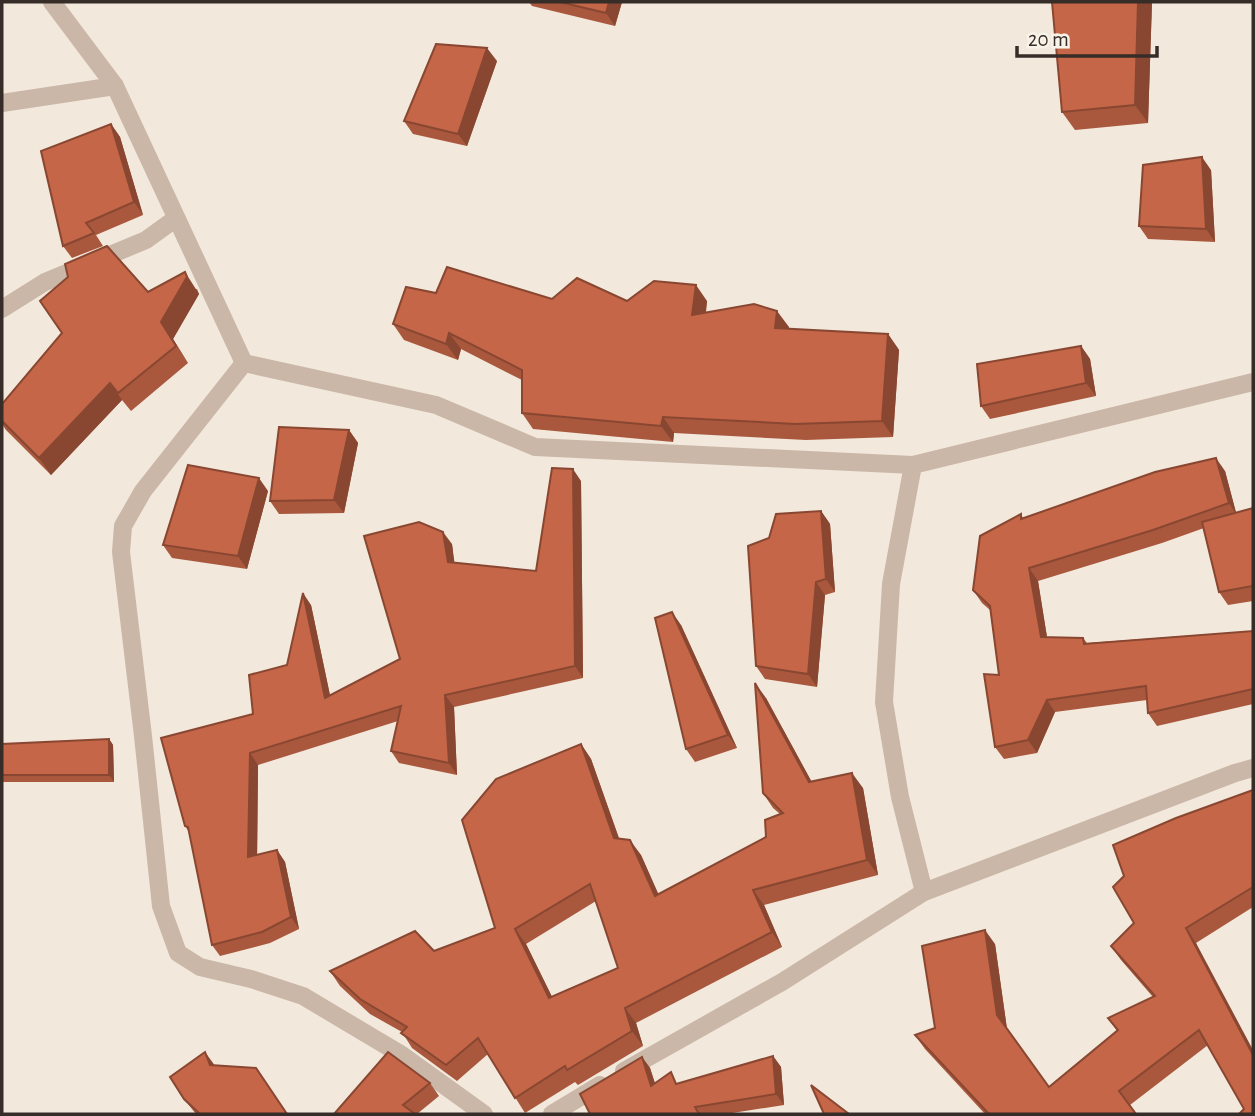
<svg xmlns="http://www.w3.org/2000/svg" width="1255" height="1116" font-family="'Alegreya Sans',sans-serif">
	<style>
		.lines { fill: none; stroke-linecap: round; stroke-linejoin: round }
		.street { stroke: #cab7a8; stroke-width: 18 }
		.wall { fill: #a9583d; fill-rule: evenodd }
		.shaded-wall { fill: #894732 }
		.building { fill: #c46647; stroke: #894732; stroke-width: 2; fill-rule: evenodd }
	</style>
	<rect width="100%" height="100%" fill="#f2e8dc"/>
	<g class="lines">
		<g class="street">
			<polyline points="52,2 115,86 244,363 436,405 535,447 913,465 1253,382"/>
			<polyline points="2,103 115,86"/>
			<polyline points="2,309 45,282 146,240 175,219"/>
			<polyline points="244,363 143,491 123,526 121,552 143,736 161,906 178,953 200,967 251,979 303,996 402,1055 484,1114"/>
			<polyline points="913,465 891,584 884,702 900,797 924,892"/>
			<polyline points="624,1071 782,982 924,892 1235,773 1253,768"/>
			<polyline points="552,1114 600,1085"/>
		</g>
	</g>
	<g class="wall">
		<polygon points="529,2 622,2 615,26 532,6"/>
		<polygon points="1052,2 1152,2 1148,123 1075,130 1062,112"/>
		<polygon points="497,61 467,146 413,134 404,121"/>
		<polygon points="111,124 120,137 143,215 96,235 103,246 72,258 63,246"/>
		<polygon points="1211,170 1215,242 1148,239 1139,226"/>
		<polygon points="68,277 148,292 197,289 199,294 173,339 188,363 131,411 122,400 51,475 6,430 2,424 2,404 62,333"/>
		<polygon points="436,293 552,299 707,301 706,313 789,327 789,329 888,334 899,350 893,437 806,440 674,433 673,442 533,429 522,413 522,380 461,349 458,360 404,340 393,324"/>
		<polygon points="1081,346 1090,359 1096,396 990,419 981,406"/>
		<polygon points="349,430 358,443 344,513 279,514 270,501"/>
		<polygon points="1225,471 1236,513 1253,508 1253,601 1228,605 1219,592 1204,528 1162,543 1038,581 1047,637 1083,638 1087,643 1253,631 1253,704 1157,726 1148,713 1147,700 1055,712 1037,753 1004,759 995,747 999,675 990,610 982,603 973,590 1021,514 1023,518"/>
		<polygon points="581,481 583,678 454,707 457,775 399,763 391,751 398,721 258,765 257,855 277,850 285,862 299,929 270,943 220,956 212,945 189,832 185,826 253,714 287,665 311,605 330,695 400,659 452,544 454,563 536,571"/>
		<polygon points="268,491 247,569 172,558 163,545"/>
		<polygon points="821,511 830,524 835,592 825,595 817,687 765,679 756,666 769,538"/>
		<polygon points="681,625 737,748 695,762 686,749"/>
		<path d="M766 698 811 781 863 788 878 875 764 905 782 947 636 1023 643 1046 578 1085 575 1082 525 1113 488 1054 457 1081 412 1048 402 1032 370 1014 340 986 330 971 434 951 495 928 581 744 591 759 619 838 641 855 658 894 766 837 780 814 773 808 763 793ZM596 901 618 968 552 997 526 944Z"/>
		<polygon points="109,739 113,745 114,782 2,782 2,744"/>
		<polygon points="1253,790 1253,907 1196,943 1244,1109 1208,1045 1130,1105 1136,1114 985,1114 925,1049 915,1035 935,1028 995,944 1007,1029 1049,1087 1117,1031 1108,1018 1153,997 1121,960 1111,946 1134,923"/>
		<polygon points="773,1056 781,1067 784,1105 726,1114 590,1114 642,1057 650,1068 655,1083 679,1083"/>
		<polygon points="213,1063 214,1065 288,1114 196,1114 184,1099"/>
		<polygon points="430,1083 439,1096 417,1114 334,1114"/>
	</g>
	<g class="shaded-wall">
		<polygon points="609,2 622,2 615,26 606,13"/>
		<polygon points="1138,2 1152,2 1148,123 1135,105"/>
		<polygon points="487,48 497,61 467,146 458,134"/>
		<polygon points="111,124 120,137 143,215 134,202"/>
		<polygon points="1202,157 1211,170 1215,242 1206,229"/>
		<polygon points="185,272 199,294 173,339 188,363 161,322"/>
		<polygon points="696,285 707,301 703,331 692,315"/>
		<polygon points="777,311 789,327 787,344 775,328"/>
		<polygon points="449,333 461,349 458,360 446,344"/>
		<polygon points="888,334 899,350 893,437 882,421"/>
		<polygon points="1081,346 1090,359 1096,396 1086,383"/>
		<polygon points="110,383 122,400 51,475 39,458"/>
		<polygon points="663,417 674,433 673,442 661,426"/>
		<polygon points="349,430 358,443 344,513 334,500"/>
		<polygon points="1216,458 1225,471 1237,516 1229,503"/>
		<polygon points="573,469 581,481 583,678 575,666"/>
		<polygon points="259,478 268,491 247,569 238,556"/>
		<polygon points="821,511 830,524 835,592 826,579"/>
		<polygon points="443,532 452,544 456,574 448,562"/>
		<polygon points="1029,568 1038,581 1049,650 1041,637"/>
		<polygon points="816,582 825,595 817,687 808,674"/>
		<polygon points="303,593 311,605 333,710 325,698"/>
		<polygon points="672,612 681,625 737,748 728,735"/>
		<polygon points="755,683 766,698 820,797 809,782"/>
		<polygon points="445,695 454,707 457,775 449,763"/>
		<polygon points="1047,700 1055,712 1037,753 1028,740"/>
		<polygon points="109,739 113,745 114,782 109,775"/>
		<polygon points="581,744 591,759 624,853 614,838"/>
		<polygon points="250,753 258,765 257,868 248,857"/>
		<polygon points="852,773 863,788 878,875 867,860"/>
		<polygon points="630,840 641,855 666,911 655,896"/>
		<polygon points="277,850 285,862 299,929 291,917"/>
		<polygon points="753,890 764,905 782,947 772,932"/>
		<polygon points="1186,928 1196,943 1253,1050 1253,1055"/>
		<polygon points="515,929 526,944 560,1013 549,998"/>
		<polygon points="985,930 995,944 1007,1029 997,1015"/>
		<polygon points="625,1008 636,1023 643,1046 632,1031"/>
		<polygon points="205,1052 213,1063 218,1076 210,1065"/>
		<polygon points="773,1056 781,1067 784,1105 776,1094"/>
		<polygon points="642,1057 650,1068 659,1097 651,1086"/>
	</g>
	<g class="building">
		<polygon points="560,2 609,2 606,13"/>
		<polygon points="1052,2 1138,2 1135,105 1062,112"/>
		<polygon points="436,44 487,48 458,134 404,121"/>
		<polygon points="111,124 134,202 86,223 94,233 63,246 41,151"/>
		<polygon points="1202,157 1206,229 1139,226 1143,165"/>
		<polygon points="107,246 148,292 185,272 187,277 161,322 176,346 118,393 110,383 39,458 2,421 2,404 62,333 40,301 68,277 65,264"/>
		<polygon points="447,267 552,299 577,278 627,301 654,281 696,285 692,315 754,304 777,311 775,328 888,334 882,421 795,424 663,417 661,426 522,413 522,370 449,333 446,344 393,324 406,287 436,293"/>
		<polygon points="1081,346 1086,383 981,406 977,364"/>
		<polygon points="279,427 349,430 334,500 270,501"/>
		<polygon points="1216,458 1229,503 1153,530 1029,568 1041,637 1083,638 1084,644 1253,631 1253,689 1148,713 1146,686 1047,700 1028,740 995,747 984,674 999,675 990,606 973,590 980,536 1021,514 1021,519 1155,472"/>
		<polygon points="188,465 259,478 238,556 163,545"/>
		<polygon points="552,468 573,469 575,666 445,695 449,763 391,751 401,706 250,753 248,857 277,850 291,917 262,932 212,945 188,827 185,826 161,738 253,714 249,675 287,665 303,593 325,698 400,659 364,536 419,522 443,532 448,562 536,571"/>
		<polygon points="1253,508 1253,586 1219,592 1202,522"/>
		<polygon points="821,511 826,579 816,582 808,674 756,666 748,546 769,538 776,514"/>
		<polygon points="672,612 728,735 686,749 655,618"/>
		<path d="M755 683 809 782 852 773 867 860 753 890 772 932 625 1008 632 1031 567 1070 565 1066 515 1098 478 1038 446 1065 401 1033 407 1027 360 999 330 971 415 931 434 951 495 928 462 820 496 779 581 744 614 838 630 840 655 896 766 837 765 820 783 813 763 793ZM590 884 618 968 549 998 515 929Z"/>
		<polygon points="109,739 109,775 2,775 2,744"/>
		<polygon points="1253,790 1253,887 1186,928 1253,1055 1253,1114 1239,1114 1244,1109 1199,1030 1119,1091 1136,1114 989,1114 915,1035 935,1028 922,946 985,930 997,1015 1049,1087 1118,1030 1108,1018 1155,996 1111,946 1134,923 1113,887 1124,876 1113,845 1176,818"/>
		<polygon points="205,1052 210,1065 256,1068 287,1114 200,1114 184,1099 170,1077"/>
		<polygon points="388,1052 430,1083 403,1105 415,1114 334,1114"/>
		<polygon points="773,1056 776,1094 695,1107 699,1114 590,1114 580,1094 642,1057 651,1086 671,1072 676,1084"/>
		<polygon points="811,1085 849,1114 824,1114"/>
	</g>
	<rect width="1255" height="1116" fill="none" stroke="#372d28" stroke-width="7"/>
	<path d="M1017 46v10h140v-10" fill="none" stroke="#372d28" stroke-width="3.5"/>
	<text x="1028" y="46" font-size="21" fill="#372d28" stroke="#f9f2e8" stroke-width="5" paint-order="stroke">20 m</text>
</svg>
